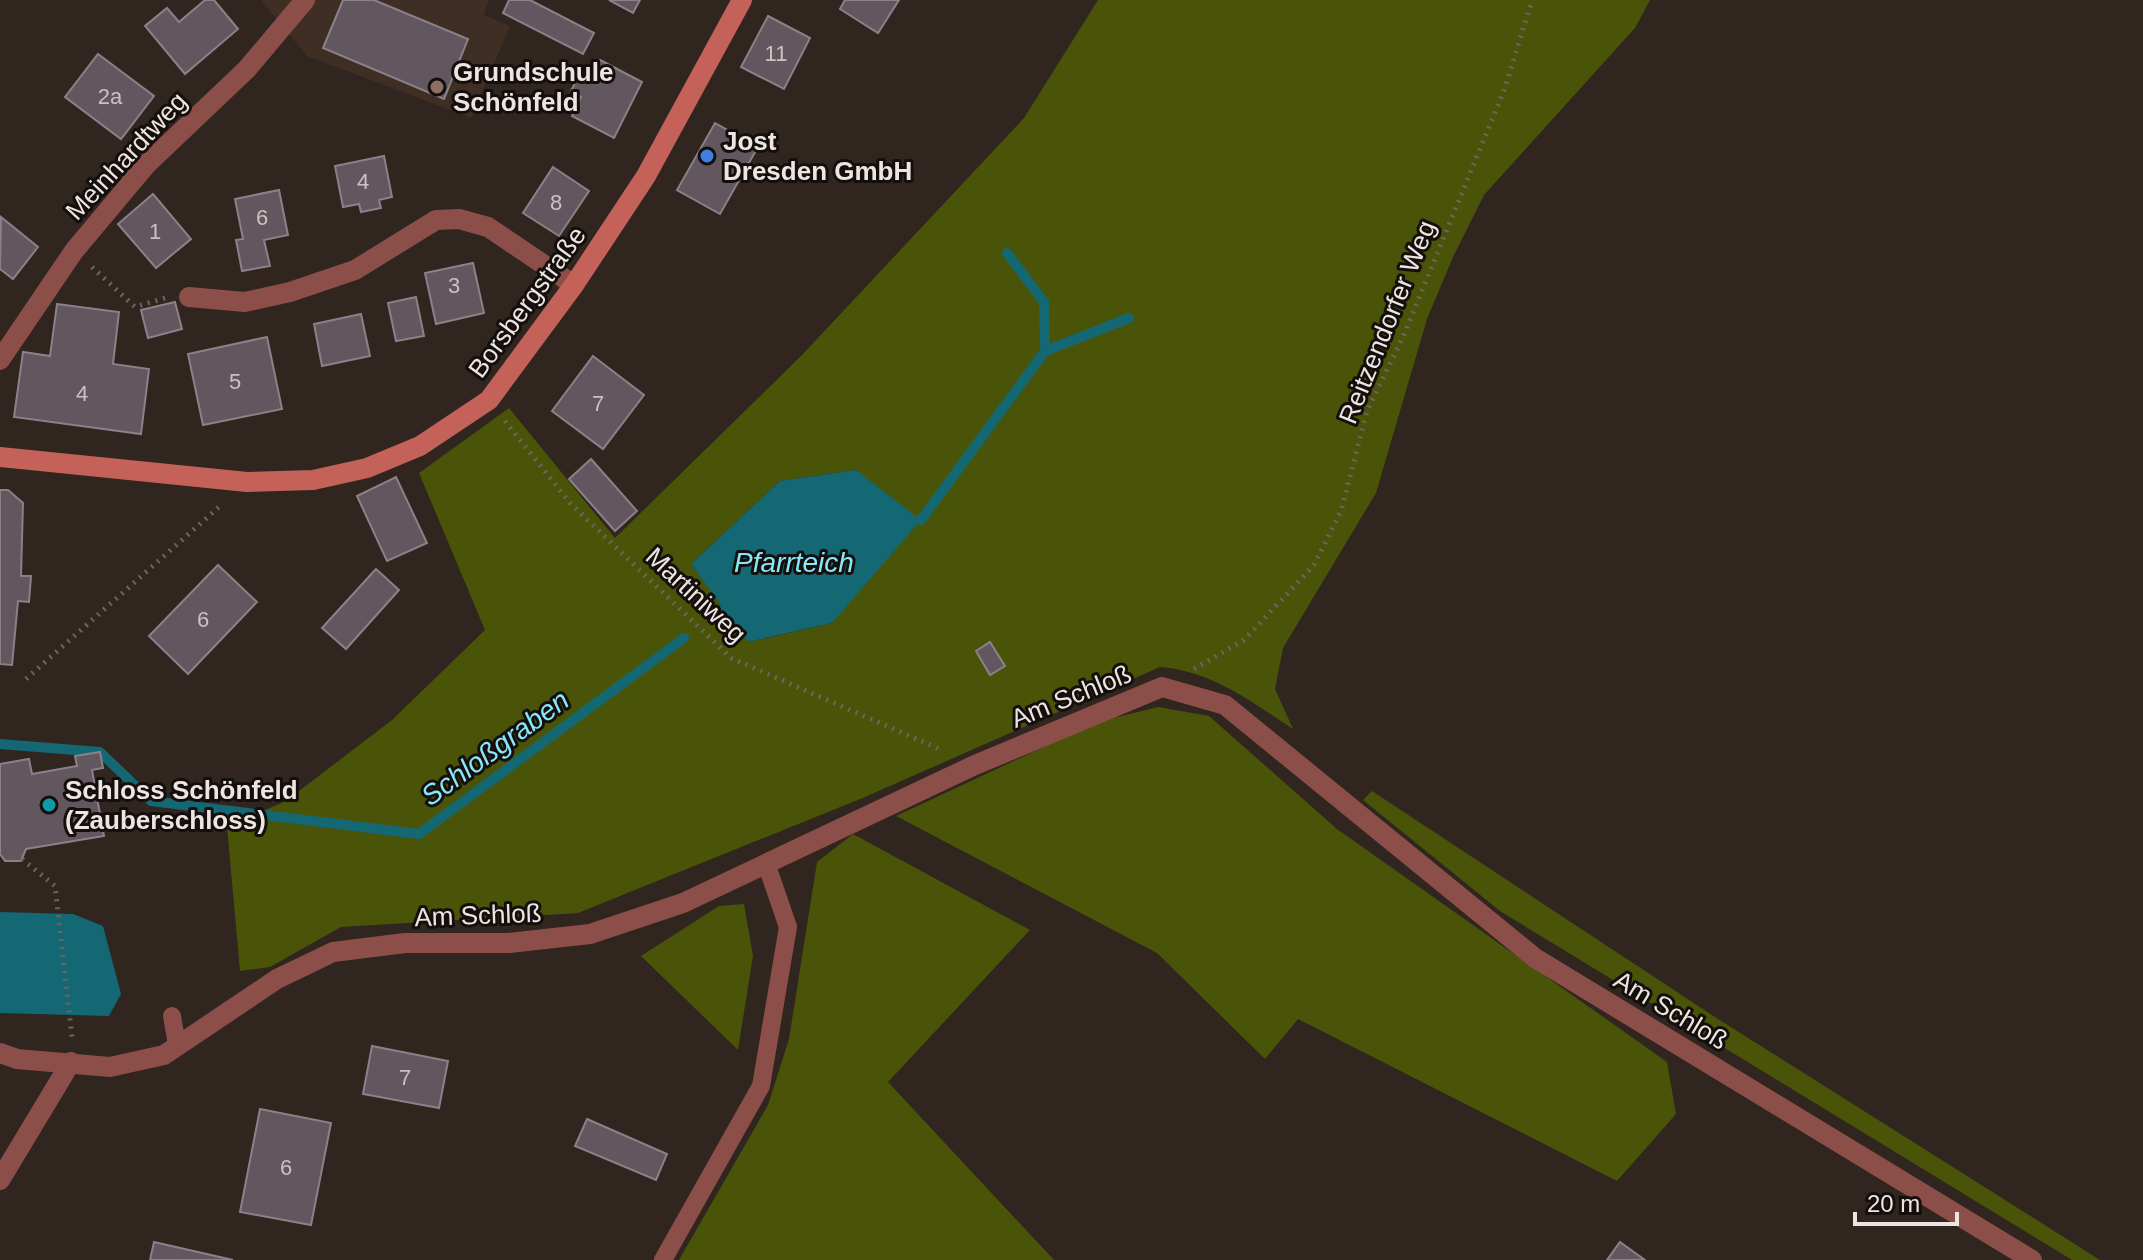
<svg xmlns="http://www.w3.org/2000/svg" width="2143" height="1260" font-family="Arial,sans-serif">
	<style>
		.built { fill: #3e2e24 }
		.green { fill: #495408; fill-rule: evenodd }
		.water { fill: #136874 }
		.lines { fill: none; stroke-linecap: round; stroke-linejoin: round }
		.stream { stroke: #136874; stroke-width: 10 }
		.building { fill: #62575f; stroke: #8c8089; stroke-width: 2 }
		.path { stroke: #6e645f; stroke-width: 5; stroke-dasharray: 2 6; stroke-linecap: butt }
		.lane { stroke: #8c4e48; stroke-width: 18 }
		.street { stroke: #8c4e48; stroke-width: 20 }
		.secondary { stroke: #c46159; stroke-width: 20 }
		.education-dot { fill: #8d6e63; stroke: #140f0d; stroke-width: 3 }
		.shop-dot { fill: #3f7fe0; stroke: #140f0d; stroke-width: 3 }
		.culture-dot { fill: #0f9aa8; stroke: #140f0d; stroke-width: 3 }
		.labels { text-anchor: middle; dominant-baseline: central; stroke-width: 6; stroke-linejoin: round; paint-order: stroke }
		.number-label { font-size: 22px; fill: #cac2c0 }
		.poi-label { font-size: 26px; font-weight: bold; fill: #ede5e1; stroke: #140f0d; text-anchor: start }
		.street-label { font-size: 26px; fill: #ede5e1; stroke: #140f0d }
		.water-label { font-size: 28px; font-style: italic; fill: #87e8fa; stroke: #140f0d }
	</style>
	<rect width="100%" height="100%" fill="#30251f"/>
	<polygon class="built" points="261,0 489,0 484,15 510,26 471,118 307,56"/>
	<g class="green">
		<path d="M1098 0H1650L1635 28 1484 195 1453 257 1427 319 1376 493 1283 648 1275 689 1293 729C1250 701 1212 671 1160 667L865 797 578 913 341 927 270 967 240 971 227 827 286 801 392 720 485 630 419 473 509 408 615 538 802 355 1024 118ZM856 470 832 623 749 642 691 564 780 481Z"/>
		<polygon points="1158,707 1209,716 1337,829 1667,1062 1676,1114 1617,1181 1298,1019 1265,1059 1157,953 896,816 1097,722"/>
		<polygon points="1372,791 1718,1019 2100,1260 2072,1260 1500,911 1363,800"/>
		<polygon points="853,834 1030,930 888,1082 1054,1260 679,1260 768,1105 789,1039 817,862"/>
		<polygon points="744,904 753,956 738,1050 641,956 719,906"/>
	</g>
	<g class="water">
		<polygon points="856,470 921,520 832,623 748,642 691,564 780,481"/>
		<polygon points="0,912 73,914 103,926 121,994 109,1016 0,1013"/>
	</g>
	<g class="lines">
		<g class="stream">
			<polyline points="1007,253 1044,302 1045,351"/>
			<polyline points="921,520 1045,351 1129,318"/>
			<polyline points="713,617 724,609"/>
			<polyline points="0,744 100,752 151,801 419,834 684,638"/>
		</g>
	</g>
	<g class="building">
		<polygon points="205,0 214,0 238,29 185,74 145,26 167,8 179,22"/>
		<polygon points="343,0 374,0 468,39 444,99 323,48"/>
		<polygon points="509,0 530,0 594,33 583,54 503,13"/>
		<polygon points="609,0 640,0 633,13"/>
		<polygon points="845,0 899,0 878,33 840,9"/>
		<polygon points="768,16 810,38 784,89 741,67"/>
		<polygon points="98,54 154,96 121,139 65,97"/>
		<polygon points="600,60 642,82 614,138 572,116 581,97 571,91 583,68 593,73"/>
		<polygon points="715,123 758,147 720,214 677,190"/>
		<polygon points="384,156 392,197 379,200 381,208 361,212 359,204 343,207 335,166"/>
		<polygon points="553,167 589,191 559,236 523,213"/>
		<polygon points="279,190 288,235 264,240 270,266 242,271 236,240 243,239 235,199"/>
		<polygon points="153,194 191,239 156,268 118,224"/>
		<polygon points="1,217 38,247 13,279 0,269"/>
		<polygon points="473,263 484,313 436,324 425,273"/>
		<polygon points="416,297 424,336 396,341 388,303"/>
		<polygon points="175,302 182,329 148,338 141,310"/>
		<polygon points="57,304 119,312 113,364 149,369 141,434 14,417 23,352 50,356"/>
		<polygon points="361,314 370,356 322,366 314,324"/>
		<polygon points="267,337 282,409 203,425 188,354"/>
		<polygon points="593,356 644,395 603,449 552,411"/>
		<polygon points="591,459 637,511 615,531 569,479"/>
		<polygon points="396,477 427,543 387,561 357,496"/>
		<polygon points="0,490 8,490 23,503 21,576 31,576 29,602 18,601 12,665 0,664"/>
		<polygon points="218,565 257,602 188,674 149,636"/>
		<polygon points="376,569 399,590 346,649 322,628"/>
		<polygon points="990,642 1005,666 990,675 976,651"/>
		<polygon points="100,752 103,768 92,770 104,836 26,849 21,861 5,861 0,854 0,764 29,759 32,774 77,766 75,756"/>
		<polygon points="372,1046 448,1061 439,1108 363,1094"/>
		<polygon points="260,1109 331,1123 311,1225 240,1212"/>
		<polygon points="587,1119 667,1154 656,1180 575,1146"/>
		<polygon points="154,1242 233,1260 150,1260"/>
		<polygon points="1620,1242 1645,1260 1607,1260"/>
	</g>
	<g class="lines">
		<g class="path">
			<polyline points="92,267 135,307 165,298"/>
			<polyline points="505,421 570,503 731,658 942,750"/>
			<polyline points="1194,669 1244,640 1314,565 1341,511 1367,411 1403,337 1505,88 1532,0"/>
			<polyline points="26,679 219,507"/>
			<polyline points="22,859 55,886 72,1037"/>
		</g>
		<g class="lane">
			<polyline points="172,1016 177,1045"/>
			<polyline points="663,1260 761,1086 788,927 766,863"/>
		</g>
		<g class="street">
			<polyline points="189,297 245,302 290,292 355,270 436,220 459,219 488,227 574,285"/>
			<polyline points="0,360 74,251 146,165 247,69 305,0"/>
			<polyline points="0,1053 17,1059 110,1067 164,1055 277,979 333,952 405,943 509,943 590,934 683,903 975,765 1162,687 1225,705 1535,958 2032,1260"/>
			<polyline points="0,1180 71,1062"/>
		</g>
		<polyline class="secondary" points="0,457 247,482 313,480 367,468 420,446 489,400 574,285 646,176 742,0"/>
	</g>
	<circle class="education-dot" cx="437" cy="87" r="8"/>
	<circle class="shop-dot" cx="707" cy="156" r="8"/>
	<circle class="culture-dot" cx="49" cy="805" r="8"/>
	<g class="labels">
		<g class="number-label">
			<text x="776" y="53">11</text>
			<text x="110" y="96">2a</text>
			<text x="363" y="181">4</text>
			<text x="556" y="202">8</text>
			<text x="262" y="217">6</text>
			<text x="155" y="231">1</text>
			<text x="454" y="285">3</text>
			<text x="235" y="381">5</text>
			<text x="82" y="393">4</text>
			<text x="598" y="403">7</text>
			<text x="203" y="619">6</text>
			<text x="405" y="1077">7</text>
			<text x="286" y="1167">6</text>
		</g>
		<g class="poi-label">
			<text x="453" y="72">Grundschule<tspan x="453" dy="30">Schönfeld</tspan></text>
			<text x="723" y="141">Jost<tspan x="723" dy="30">Dresden GmbH</tspan></text>
			<text x="65" y="790">Schloss Schönfeld<tspan x="65" dy="30">(Zauberschloss)</tspan></text>
		</g>
		<g class="street-label">
			<text transform="translate(126 156) rotate(-47)">Meinhardtweg</text>
			<text transform="translate(527 302) rotate(-54)">Borsbergstraße</text>
			<text transform="translate(1387 322) rotate(-68)">Reitzendorfer Weg</text>
			<text transform="translate(696 595) rotate(43)">Martiniweg</text>
			<text transform="translate(1071 696) rotate(-22)">Am Schloß</text>
			<text transform="translate(478 915) rotate(-2)">Am Schloß</text>
			<text transform="translate(1671 1010) rotate(31)">Am Schloß</text>
		</g>
		<g class="water-label">
			<text x="794" y="562">Pfarrteich</text>
			<text transform="translate(495 748) rotate(-36)">Schloßgraben</text>
		</g>
	</g>
	<path d="M1855 1212v12h102v-12" fill="none" stroke="#ede5e1" stroke-width="4"/>
	<text x="1867" y="1212" font-size="24" fill="#ede5e1" stroke="#140f0d" stroke-width="6" paint-order="stroke">20 m</text>
</svg>
